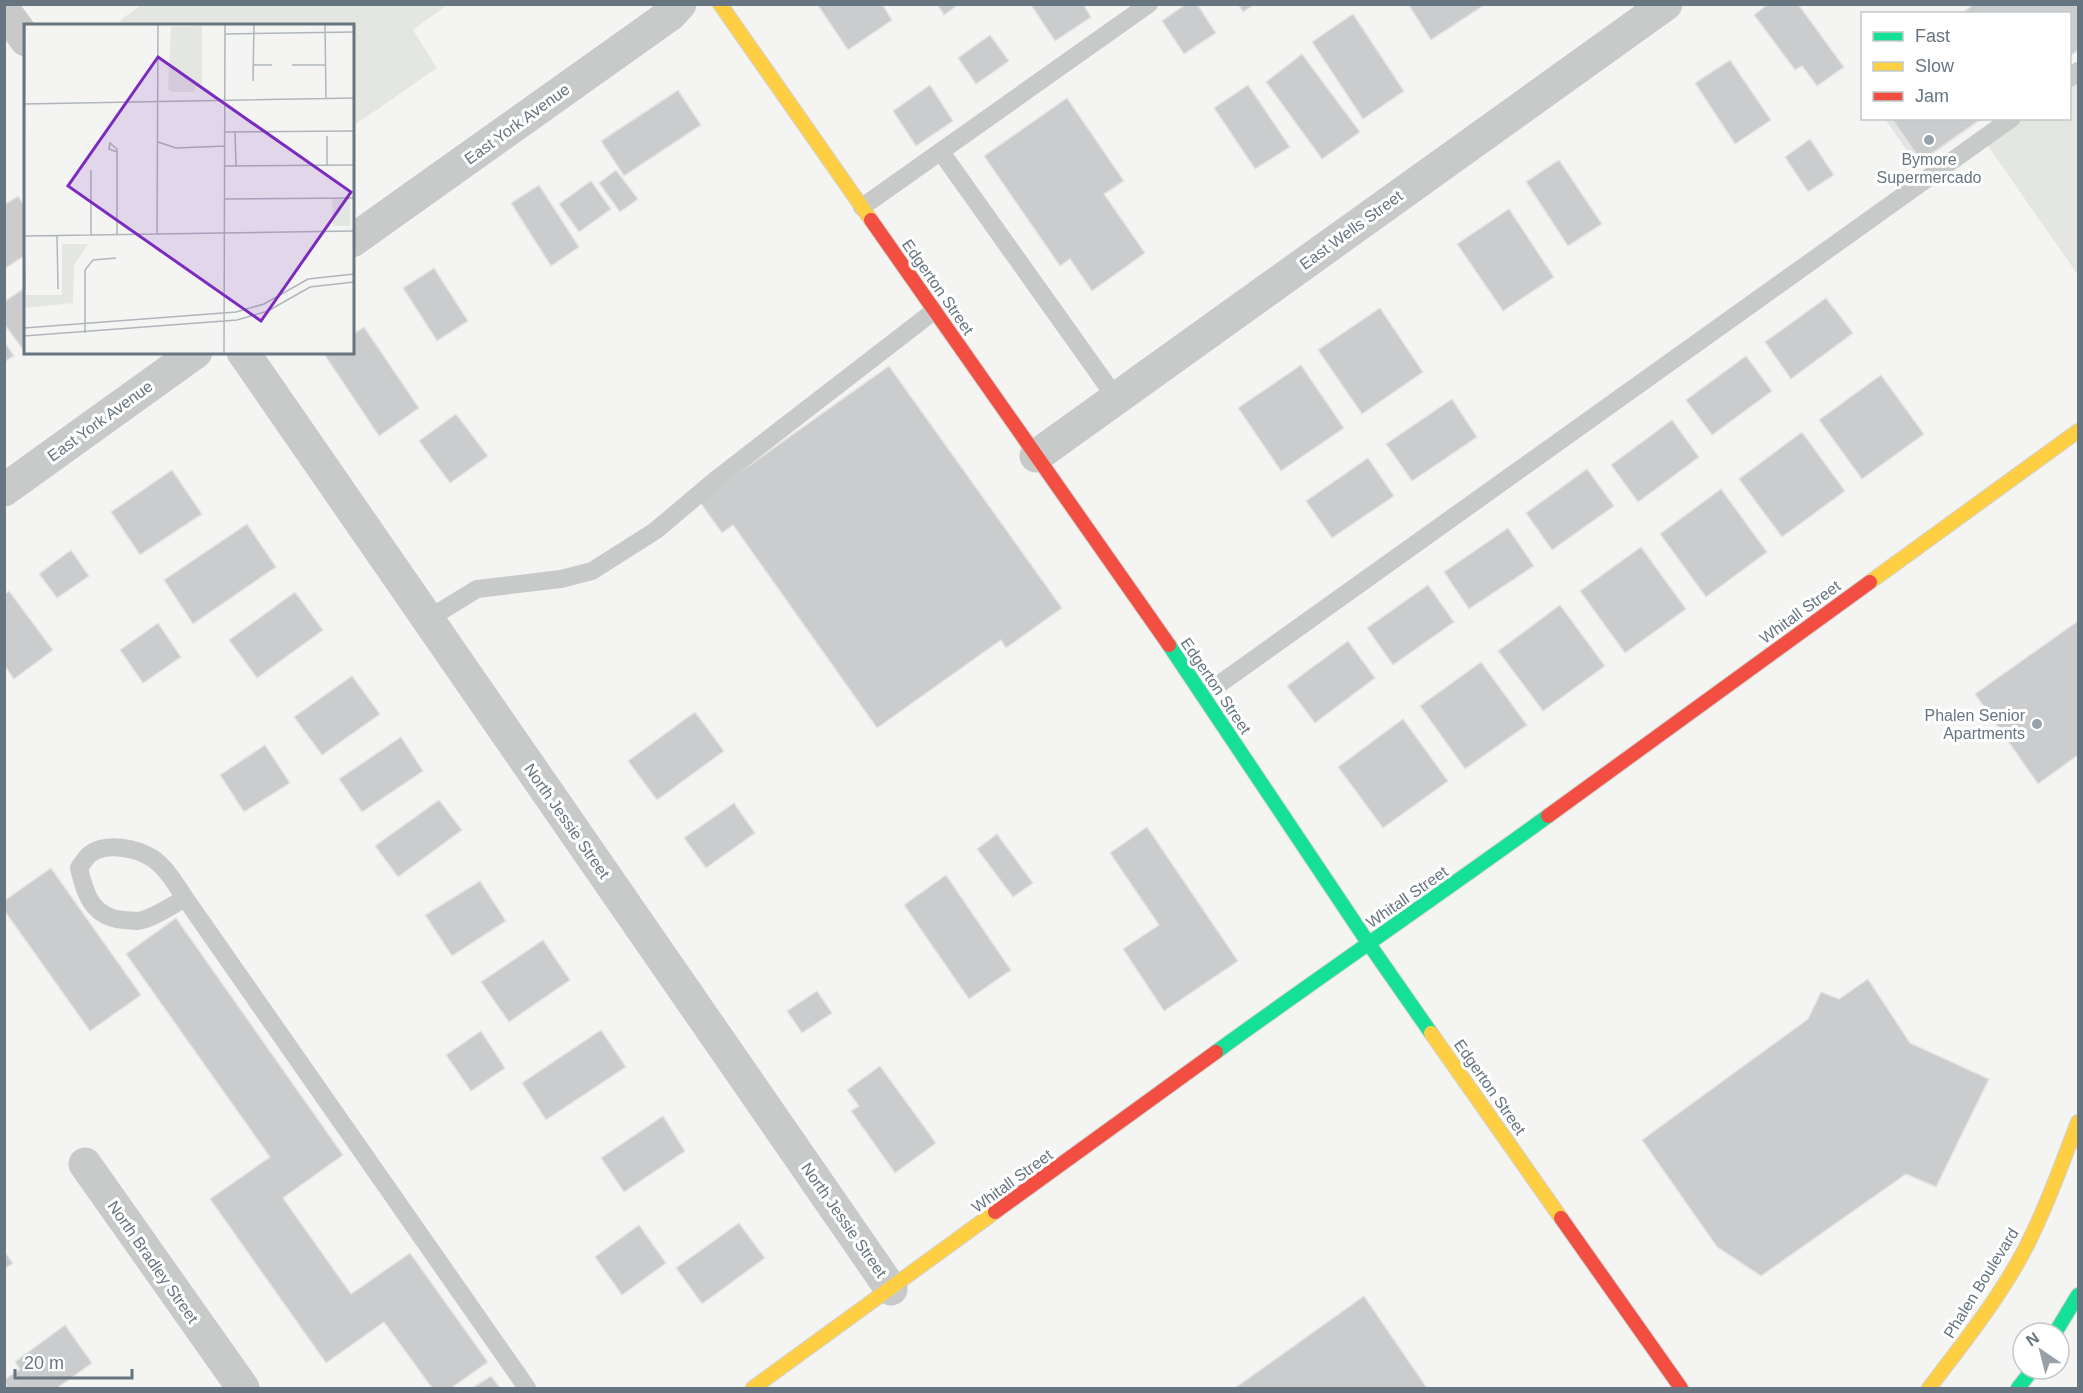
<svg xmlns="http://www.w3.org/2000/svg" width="2083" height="1393" font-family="Arial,sans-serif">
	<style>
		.built { fill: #e3e4e4 }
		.green { fill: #e4e6e1 }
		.building { fill: #cbcccd; stroke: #e4e4e2; stroke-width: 1.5 }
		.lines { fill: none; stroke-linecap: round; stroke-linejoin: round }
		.fast-casing { stroke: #d1d1d1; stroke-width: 16 }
		.slow-casing { stroke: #d1d1d1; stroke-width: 16 }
		.jam-casing { stroke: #d1d1d1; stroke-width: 16 }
		.lane { stroke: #c8caca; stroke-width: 18 }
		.street { stroke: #c8caca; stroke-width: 33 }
		.fast { stroke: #16e098; stroke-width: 14 }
		.slow { stroke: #ffcf43; stroke-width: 14 }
		.jam { stroke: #f24e42; stroke-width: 14 }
		.poi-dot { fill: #98a1a8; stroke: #fff; stroke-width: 2 }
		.labels { text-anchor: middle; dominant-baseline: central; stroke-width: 6; stroke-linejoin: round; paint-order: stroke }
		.street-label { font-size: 16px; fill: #677580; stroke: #fff }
		.poi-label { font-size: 16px; fill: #677580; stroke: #fff }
		.inset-road { fill: none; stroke: #afb6bb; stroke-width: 1.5 }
		.view { fill: #7b2cbf; fill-opacity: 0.15; stroke: #7b2cbf; stroke-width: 3 }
		.inset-edge { fill: none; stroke: #677580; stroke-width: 3 }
	</style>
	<rect width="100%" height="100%" fill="#f4f4f3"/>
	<polygon class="built" points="1885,119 1983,119 1917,165"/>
	<g class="green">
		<polygon points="143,4 447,4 447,5 413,30 437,68 353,126 352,26 124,25 120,20"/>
		<polygon points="2078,71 2078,275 1983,139 2012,119 2070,118 2070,78"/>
	</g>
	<g class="building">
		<polygon points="817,4 882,4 892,20 848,50"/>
		<polygon points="937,4 959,4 944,15"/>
		<polygon points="1083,4 1091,17 1055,41 1031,5"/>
		<polygon points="1186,4 1197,4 1216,33 1184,54 1162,21"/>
		<polygon points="1238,4 1255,4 1243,12"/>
		<polygon points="1408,4 1486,4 1431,40"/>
		<polygon points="1768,4 1798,4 1844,67 1817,86 1802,66 1795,70 1754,15"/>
		<polygon points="1974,4 2076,4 2078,9 2078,50 2070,56 2070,14 1961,14"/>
		<polygon points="1353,14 1404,91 1363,119 1312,42"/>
		<polygon points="990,35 1009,61 976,84 958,58"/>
		<polygon points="1302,54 1360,132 1322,159 1266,82"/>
		<polygon points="1730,60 1771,120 1735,144 1695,83"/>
		<polygon points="930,85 953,121 916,146 893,111"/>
		<polygon points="1248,85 1290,147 1255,169 1214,108"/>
		<polygon points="678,90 701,125 624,176 601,141"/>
		<polygon points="1067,98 1124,181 1104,194 1145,253 1092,291 1070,259 1060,266 984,156"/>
		<polygon points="1891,118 1982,118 1921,161"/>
		<polygon points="1810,139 1834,175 1808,192 1785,157"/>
		<polygon points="1559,160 1602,224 1568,246 1526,182"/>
		<polygon points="616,170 638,199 620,212 599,183"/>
		<polygon points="591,181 611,209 579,232 559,204"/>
		<polygon points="539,185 579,247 551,266 511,203"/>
		<polygon points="18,196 26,208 26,255 4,269 4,205"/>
		<polygon points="1509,209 1554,277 1503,311 1457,244"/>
		<polygon points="434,268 468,321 437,341 403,288"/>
		<polygon points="26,287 26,345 22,348 4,324 4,302"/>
		<polygon points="1826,298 1853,333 1791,379 1765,342"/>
		<polygon points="1380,308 1423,372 1362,414 1318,350"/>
		<polygon points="364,327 419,408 379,436 324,354 352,352 352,335"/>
		<polygon points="4,341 14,356 4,362"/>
		<polygon points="1746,356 1772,391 1712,435 1686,400"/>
		<polygon points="1301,365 1344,428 1281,471 1238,408"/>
		<polygon points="889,366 1062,608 1006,648 1001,640 877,728 733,525 722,533 699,501"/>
		<polygon points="1881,375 1924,434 1862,479 1819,420"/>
		<polygon points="1452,399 1477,437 1412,481 1386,444"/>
		<polygon points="456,414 488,456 450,483 419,441"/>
		<polygon points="1672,420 1699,457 1638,502 1611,465"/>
		<polygon points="1802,432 1845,491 1782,537 1739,479"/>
		<polygon points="1368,458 1394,496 1332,538 1306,501"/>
		<polygon points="1587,469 1614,506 1552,550 1526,513"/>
		<polygon points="172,470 202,514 140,555 111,512"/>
		<polygon points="1721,489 1767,552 1706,597 1660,534"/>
		<polygon points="247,524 276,567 193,624 164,580"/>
		<polygon points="1508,528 1534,566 1469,609 1444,572"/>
		<polygon points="1641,547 1686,609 1625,653 1580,591"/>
		<polygon points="71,550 89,576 57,598 39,574"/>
		<polygon points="1428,585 1454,622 1393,665 1367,628"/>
		<polygon points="9,591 53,650 14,679 4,665 4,594"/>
		<polygon points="295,592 323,630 257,678 229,640"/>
		<polygon points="1560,605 1605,666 1543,711 1498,651"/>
		<polygon points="2078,621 2078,755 2038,784 1975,694"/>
		<polygon points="158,623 181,657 143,683 120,650"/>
		<polygon points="1348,641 1375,678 1315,723 1287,686"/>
		<polygon points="1481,662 1527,725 1465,769 1420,706"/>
		<polygon points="352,676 380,714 322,755 294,717"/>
		<polygon points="695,712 724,751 657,800 628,761"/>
		<polygon points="1403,719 1448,781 1383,828 1338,767"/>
		<polygon points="401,737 423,771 362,812 339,779"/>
		<polygon points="265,745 290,783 244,812 220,775"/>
		<polygon points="439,800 462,830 398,877 375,846"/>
		<polygon points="734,803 755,833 706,868 684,838"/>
		<polygon points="1147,827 1238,961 1164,1011 1123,949 1159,925 1110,853"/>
		<polygon points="997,834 1033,883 1013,897 977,849"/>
		<polygon points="51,868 141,995 90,1031 4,910 4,901"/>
		<polygon points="946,875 1011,970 969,999 904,905"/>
		<polygon points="480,881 506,921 452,956 425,915"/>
		<polygon points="176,918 343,1155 283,1198 351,1294 410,1253 488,1362 451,1388 432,1388 384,1322 326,1363 210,1199 270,1157 126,954"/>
		<polygon points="543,940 570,980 509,1022 481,982"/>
		<polygon points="1868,979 1910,1043 1989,1079 1936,1187 1906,1174 1761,1276 1717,1247 1642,1140 1808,1019 1821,992 1839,999"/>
		<polygon points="817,991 832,1013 802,1033 787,1011"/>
		<polygon points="601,1030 626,1067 546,1120 522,1083"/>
		<polygon points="481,1031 505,1068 471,1091 446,1055"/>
		<polygon points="880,1066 936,1143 895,1173 851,1111 859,1106 847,1090"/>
		<polygon points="663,1116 685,1151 624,1192 601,1158"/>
		<polygon points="739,1223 765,1258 702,1304 676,1268"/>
		<polygon points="639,1225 666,1263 622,1295 595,1257"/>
		<polygon points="4,1251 13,1263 4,1269"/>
		<polygon points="1364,1296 1427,1388 1235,1388"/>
		<polygon points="65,1325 92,1363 57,1388 7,1388 4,1380 20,1369 15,1362"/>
		<polygon points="491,1376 500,1388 472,1388"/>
	</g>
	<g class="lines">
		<g class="fast-casing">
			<g id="fast">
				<polyline points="1169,645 1369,944 1431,1033"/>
				<path d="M1216 1052C1326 972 1438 896 1548 816"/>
				<polyline points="2055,1333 2078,1295"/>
				<polyline points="2018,1388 2033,1369"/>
			</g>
		</g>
		<g class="slow-casing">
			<g id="slow">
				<polyline points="720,4 871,220"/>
				<polyline points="1870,582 2078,431"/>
				<polyline points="1431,1033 1561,1218"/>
				<polyline points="753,1388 995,1212"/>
				<path d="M1929 1388C1962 1345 1997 1301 2023 1253 2045 1211 2061 1166 2078 1122"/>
			</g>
		</g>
		<g class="jam-casing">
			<g id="jam">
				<polyline points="871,220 1169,645"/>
				<polyline points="1548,816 1870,582"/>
				<polyline points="995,1212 1216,1052"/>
				<polyline points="1561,1218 1681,1388"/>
			</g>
		</g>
		<g class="lane">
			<polyline points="2070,78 2078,71"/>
			<polyline points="941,152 1116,398"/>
			<polyline points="862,207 1149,4"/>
			<polyline points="428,619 477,589 561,579 592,571 655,531 718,478 934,311"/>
			<polyline points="1204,695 2012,118"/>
			<path d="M185 898C171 906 154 918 138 921 134 921 128 920 124 920 93 918 85 895 79 868 82 864 86 857 90 854 107 842 136 848 152 858 166 867 176 885 185 898L527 1388"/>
		</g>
		<g class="street">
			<polyline points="4,10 26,40"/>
			<polyline points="352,241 671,14 680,4"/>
			<polyline points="243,352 891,1289"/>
			<polyline points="1036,456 1666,4"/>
			<polyline points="4,490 196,352"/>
			<polyline points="85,1164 243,1388"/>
		</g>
		<use href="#fast" class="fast"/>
		<use href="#slow" class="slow"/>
		<use href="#jam" class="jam"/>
	</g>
	<g class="poi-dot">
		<circle cx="1929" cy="140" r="6"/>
		<circle cx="2037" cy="724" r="6"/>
	</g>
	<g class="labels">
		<g class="street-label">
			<text transform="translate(517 124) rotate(-36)">East York Avenue</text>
			<text transform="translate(1351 230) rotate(-36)">East Wells Street</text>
			<text transform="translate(938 287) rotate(55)">Edgerton Street</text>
			<text transform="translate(100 421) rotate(-36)">East York Avenue</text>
			<text transform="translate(1800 612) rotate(-36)">Whitall Street</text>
			<text transform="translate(1216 686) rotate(56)">Edgerton Street</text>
			<text transform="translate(567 821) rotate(55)">North Jessie Street</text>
			<text transform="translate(1407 897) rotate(-35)">Whitall Street</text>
			<text transform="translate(1490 1087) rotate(55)">Edgerton Street</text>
			<text transform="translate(1012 1181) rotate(-36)">Whitall Street</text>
			<text transform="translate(844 1220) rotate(55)">North Jessie Street</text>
			<text transform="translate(153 1262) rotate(55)">North Bradley Street</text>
			<text transform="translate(1981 1283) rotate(-58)">Phalen Boulevard</text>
		</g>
		<g class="poi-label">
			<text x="1929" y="159">Bymore<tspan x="1929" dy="18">Supermercado</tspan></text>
			<text x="2025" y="715" text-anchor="end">Phalen Senior<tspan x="2025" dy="18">Apartments</tspan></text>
		</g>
	</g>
	<g transform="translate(24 24)">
		<rect width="330" height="330" fill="#f4f4f3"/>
		<path d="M178 2V63H171L170 68H147L144 65 147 3ZM308 174H326V202H309ZM38 220H64L50 241 49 279 0 284V271H38Z" fill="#e4e6e1"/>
		<path class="inset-road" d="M301 0 302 75M201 10 330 8M229 41H248M268 41H302M229 57 230 0M0 80 330 74M201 108 330 107M211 108 212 142M134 118 152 124 201 122M303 141V112M201 142 330 141M67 146V211M201 175 330 174M0 191 1 0M0 208 1 266M93 210V125L86 119 85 125 93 128M133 210 134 0M33 211 34 265M0 212 330 207M0 304 212 288 240 280 284 255 330 250M61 309V246L69 236 92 234M0 312 213 296 244 287 286 263 330 258M200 330 201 0"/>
		<path class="view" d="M134 33 327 168 237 297 44 162Z"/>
		<rect width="330" height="330" class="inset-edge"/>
	</g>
	<rect width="2083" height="1393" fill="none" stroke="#677580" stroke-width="12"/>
	<rect x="1861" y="12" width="210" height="108" fill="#ffffff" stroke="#c2c8cc" stroke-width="1.5"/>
	<rect x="1873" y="32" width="30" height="9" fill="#16e098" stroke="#c2c8cc" stroke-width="1.5"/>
	<text x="1915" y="42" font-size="18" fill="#677580">Fast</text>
	<rect x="1873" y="62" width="30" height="9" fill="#ffcf43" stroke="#c2c8cc" stroke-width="1.5"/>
	<text x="1915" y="72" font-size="18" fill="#677580">Slow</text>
	<rect x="1873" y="92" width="30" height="9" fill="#f24e42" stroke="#c2c8cc" stroke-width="1.5"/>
	<text x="1915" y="102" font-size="18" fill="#677580">Jam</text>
	<g transform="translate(2041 1351) rotate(325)"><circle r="28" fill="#ffffff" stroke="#c2c8cc" stroke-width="1.5"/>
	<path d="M0-4.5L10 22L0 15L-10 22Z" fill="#98a1a8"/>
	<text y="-9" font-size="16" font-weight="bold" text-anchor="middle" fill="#677580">N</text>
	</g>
	<path d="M15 1369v9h117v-9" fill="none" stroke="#677580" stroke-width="3"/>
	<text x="24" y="1369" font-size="18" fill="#677580" stroke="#ffffff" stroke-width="4.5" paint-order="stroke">20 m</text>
</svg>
